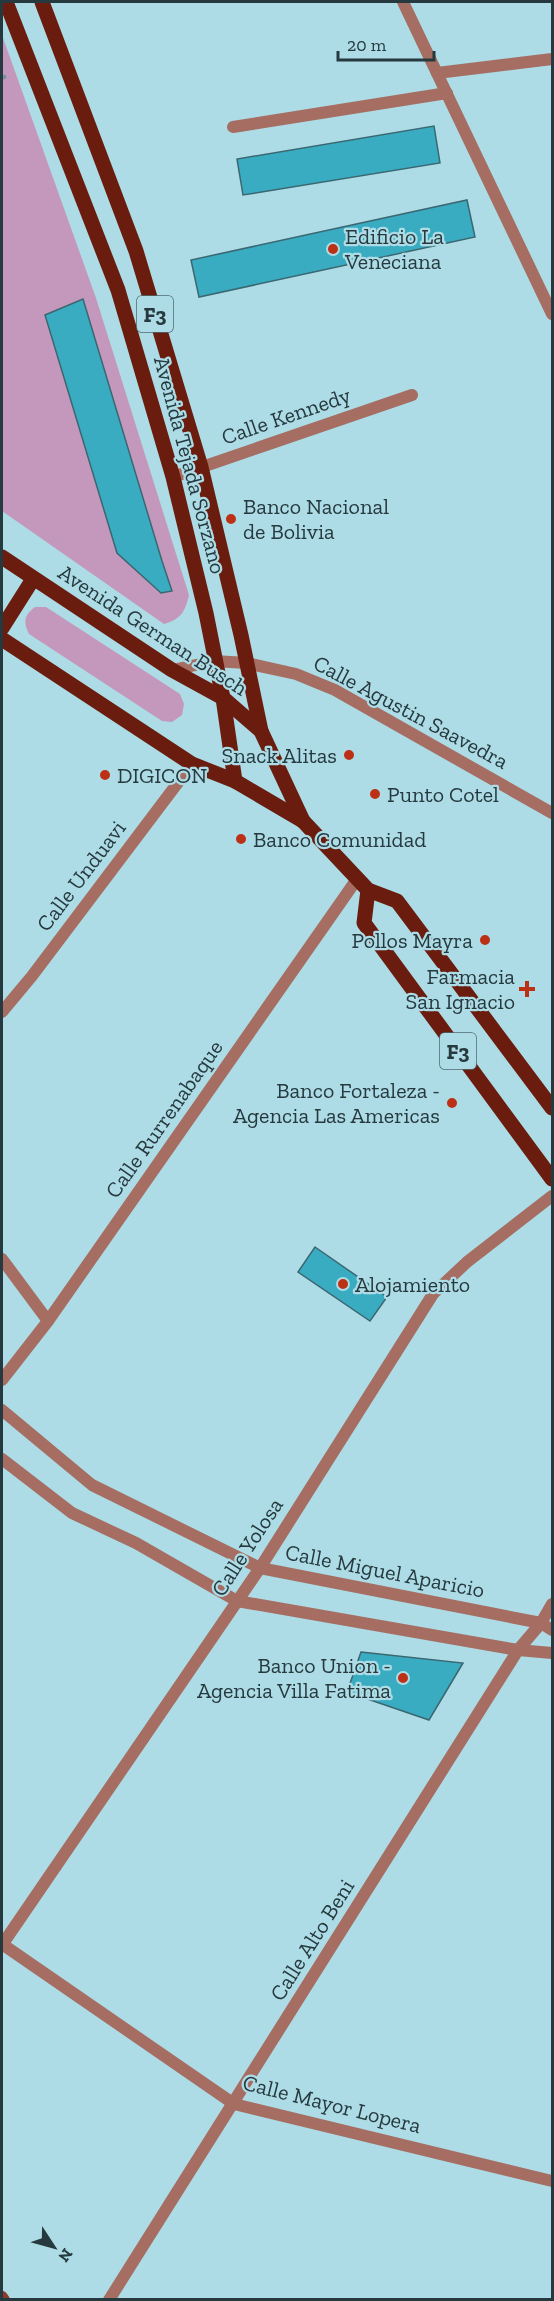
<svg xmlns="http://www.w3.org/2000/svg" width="554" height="2301" font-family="'Zilla Slab',serif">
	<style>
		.green { fill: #c498bc }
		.building { fill: #39acc2; stroke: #3b6771; stroke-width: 1.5 }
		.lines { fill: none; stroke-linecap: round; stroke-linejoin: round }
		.path { stroke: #72949c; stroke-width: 4; stroke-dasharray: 4.5 3; stroke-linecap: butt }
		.lane { stroke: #a66e62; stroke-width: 12 }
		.street { stroke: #a66e62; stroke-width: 12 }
		.secondary { stroke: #8a3b2b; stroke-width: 12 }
		.primary { stroke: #6a1d0e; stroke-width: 15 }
		.poi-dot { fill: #bc3115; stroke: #addce6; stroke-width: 2 }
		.labels { text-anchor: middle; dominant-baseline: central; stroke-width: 4.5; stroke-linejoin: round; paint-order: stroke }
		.shield { fill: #addce6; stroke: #4e6a70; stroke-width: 1.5 }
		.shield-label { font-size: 21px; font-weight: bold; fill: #26393e }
		.poi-label { font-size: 22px; fill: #26393e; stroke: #addce6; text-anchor: start }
		.street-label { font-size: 22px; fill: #26393e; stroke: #addce6 }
	</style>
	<rect width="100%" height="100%" fill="#addce6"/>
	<g class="green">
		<path d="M2 35 96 298 189 595C185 612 181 619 164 624L2 511Z"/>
		<path d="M35 607H46L180 694 184 704 182 715 172 722 162 721 29 634C23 622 24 615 35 607Z"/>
	</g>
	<g class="building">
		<polygon points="434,126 440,163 243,195 237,159"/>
		<polygon points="467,200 475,237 199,297 191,260"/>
		<polygon points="83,299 162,561 172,591 161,593 117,553 45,315"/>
		<polygon points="315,1247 387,1297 370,1321 298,1272"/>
		<polygon points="361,1652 463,1663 429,1720 347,1692"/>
	</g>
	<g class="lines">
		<polyline class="path" points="2,78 8,75"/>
		<polyline class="lane" points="233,127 447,93"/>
		<g class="street">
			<polyline points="403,2 552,314"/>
			<polyline points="437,73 552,59"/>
			<polyline points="173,477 412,395"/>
			<polyline points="172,670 215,661 246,663 296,674 335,690 552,813"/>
			<polyline points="2,1012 32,976 192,764"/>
			<polyline points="2,1259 48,1321"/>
			<polyline points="2,1380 48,1321 357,879"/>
			<polyline points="2,1410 92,1485 260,1568 541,1623 552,1630"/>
			<polyline points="2,1459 72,1513 136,1543 237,1601 518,1650 552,1653"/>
			<polyline points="2,1944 234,2104 552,2181"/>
			<polyline points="2,1945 260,1568 433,1294 467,1262 552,1196"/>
			<polyline points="109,2300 518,1650 541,1623 552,1604"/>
		</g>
		<polyline class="secondary" points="2,2297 4,2300"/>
		<g class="primary">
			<polyline points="6,2 118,290 173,477 206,613 223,698 235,781"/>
			<polyline points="42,2 136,251 201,467 241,635 261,731"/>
			<polyline points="2,557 172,670 223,698 261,731 303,821"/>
			<polyline points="2,628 33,579"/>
			<polyline points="2,639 192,764 235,781 303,821 368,890 397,901 552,1108"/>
			<polyline points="368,890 364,923 552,1179"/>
		</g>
	</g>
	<g class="poi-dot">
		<circle cx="333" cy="249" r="6"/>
		<circle cx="231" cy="519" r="6"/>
		<circle cx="349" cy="755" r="6"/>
		<circle cx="105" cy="775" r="6"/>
		<circle cx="375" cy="794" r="6"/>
		<circle cx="241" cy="839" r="6"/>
		<circle cx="485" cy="940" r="6"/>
		<path d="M524 980h6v6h6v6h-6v6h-6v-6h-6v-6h6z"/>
		<circle cx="452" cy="1103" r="6"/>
		<circle cx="343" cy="1284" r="6"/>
		<circle cx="403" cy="1678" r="6"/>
	</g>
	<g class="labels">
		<g class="shield">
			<rect x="137" y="296" width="36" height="36" rx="4.5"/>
			<rect x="440" y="1033" width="36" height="36" rx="4.5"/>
		</g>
		<g class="shield-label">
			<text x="155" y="314">F3</text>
			<text x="458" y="1051">F3</text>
		</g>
		<g class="poi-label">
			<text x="345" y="236">Edificio La<tspan x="345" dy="25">Veneciana</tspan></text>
			<text x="243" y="506">Banco Nacional<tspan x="243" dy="25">de Bolivia</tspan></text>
			<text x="337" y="755" text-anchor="end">Snack Alitas</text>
			<text x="117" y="775">DIGICON</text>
			<text x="387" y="794">Punto Cotel</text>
			<text x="253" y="839">Banco Comunidad</text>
			<text x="473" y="940" text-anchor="end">Pollos Mayra</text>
			<text x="515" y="976" text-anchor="end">Farmacia<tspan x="515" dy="25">San Ignacio</tspan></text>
			<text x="440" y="1090" text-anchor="end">Banco Fortaleza -<tspan x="440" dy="25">Agencia Las Americas</tspan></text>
			<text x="355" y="1284">Alojamiento</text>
			<text x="391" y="1665" text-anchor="end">Banco Union -<tspan x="391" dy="25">Agencia Villa Fatima</tspan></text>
		</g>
		<g class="street-label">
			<text transform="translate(286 416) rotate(-19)">Calle Kennedy</text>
			<text transform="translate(190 465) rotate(75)">Avenida Tejada Sorzano</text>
			<text transform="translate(153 630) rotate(33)">Avenida German Busch</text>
			<text transform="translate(411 712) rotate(28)">Calle Agustin Saavedra</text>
			<text transform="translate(81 876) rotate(-53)">Calle Unduavi</text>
			<text transform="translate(164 1119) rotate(-55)">Calle Rurrenabaque</text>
			<text transform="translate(247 1547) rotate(-57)">Calle Yolosa</text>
			<text transform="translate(385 1571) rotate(11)">Calle Miguel Aparicio</text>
			<text transform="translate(312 1940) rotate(-58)">Calle Alto Beni</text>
			<text transform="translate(332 2104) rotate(14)">Calle Mayor Lopera</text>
		</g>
	</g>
	<rect width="554" height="2301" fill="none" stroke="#26393e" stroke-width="6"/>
	<g transform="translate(54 2247) rotate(126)" stroke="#addce6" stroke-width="4.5" paint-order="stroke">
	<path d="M0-4.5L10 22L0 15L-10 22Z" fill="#26393e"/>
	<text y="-9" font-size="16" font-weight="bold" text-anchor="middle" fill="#26393e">N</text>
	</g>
	<path d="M338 51v9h96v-9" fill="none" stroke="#26393e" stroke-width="3"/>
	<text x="347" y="51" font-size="18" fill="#26393e" stroke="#addce6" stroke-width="4.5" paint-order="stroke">20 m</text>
</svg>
